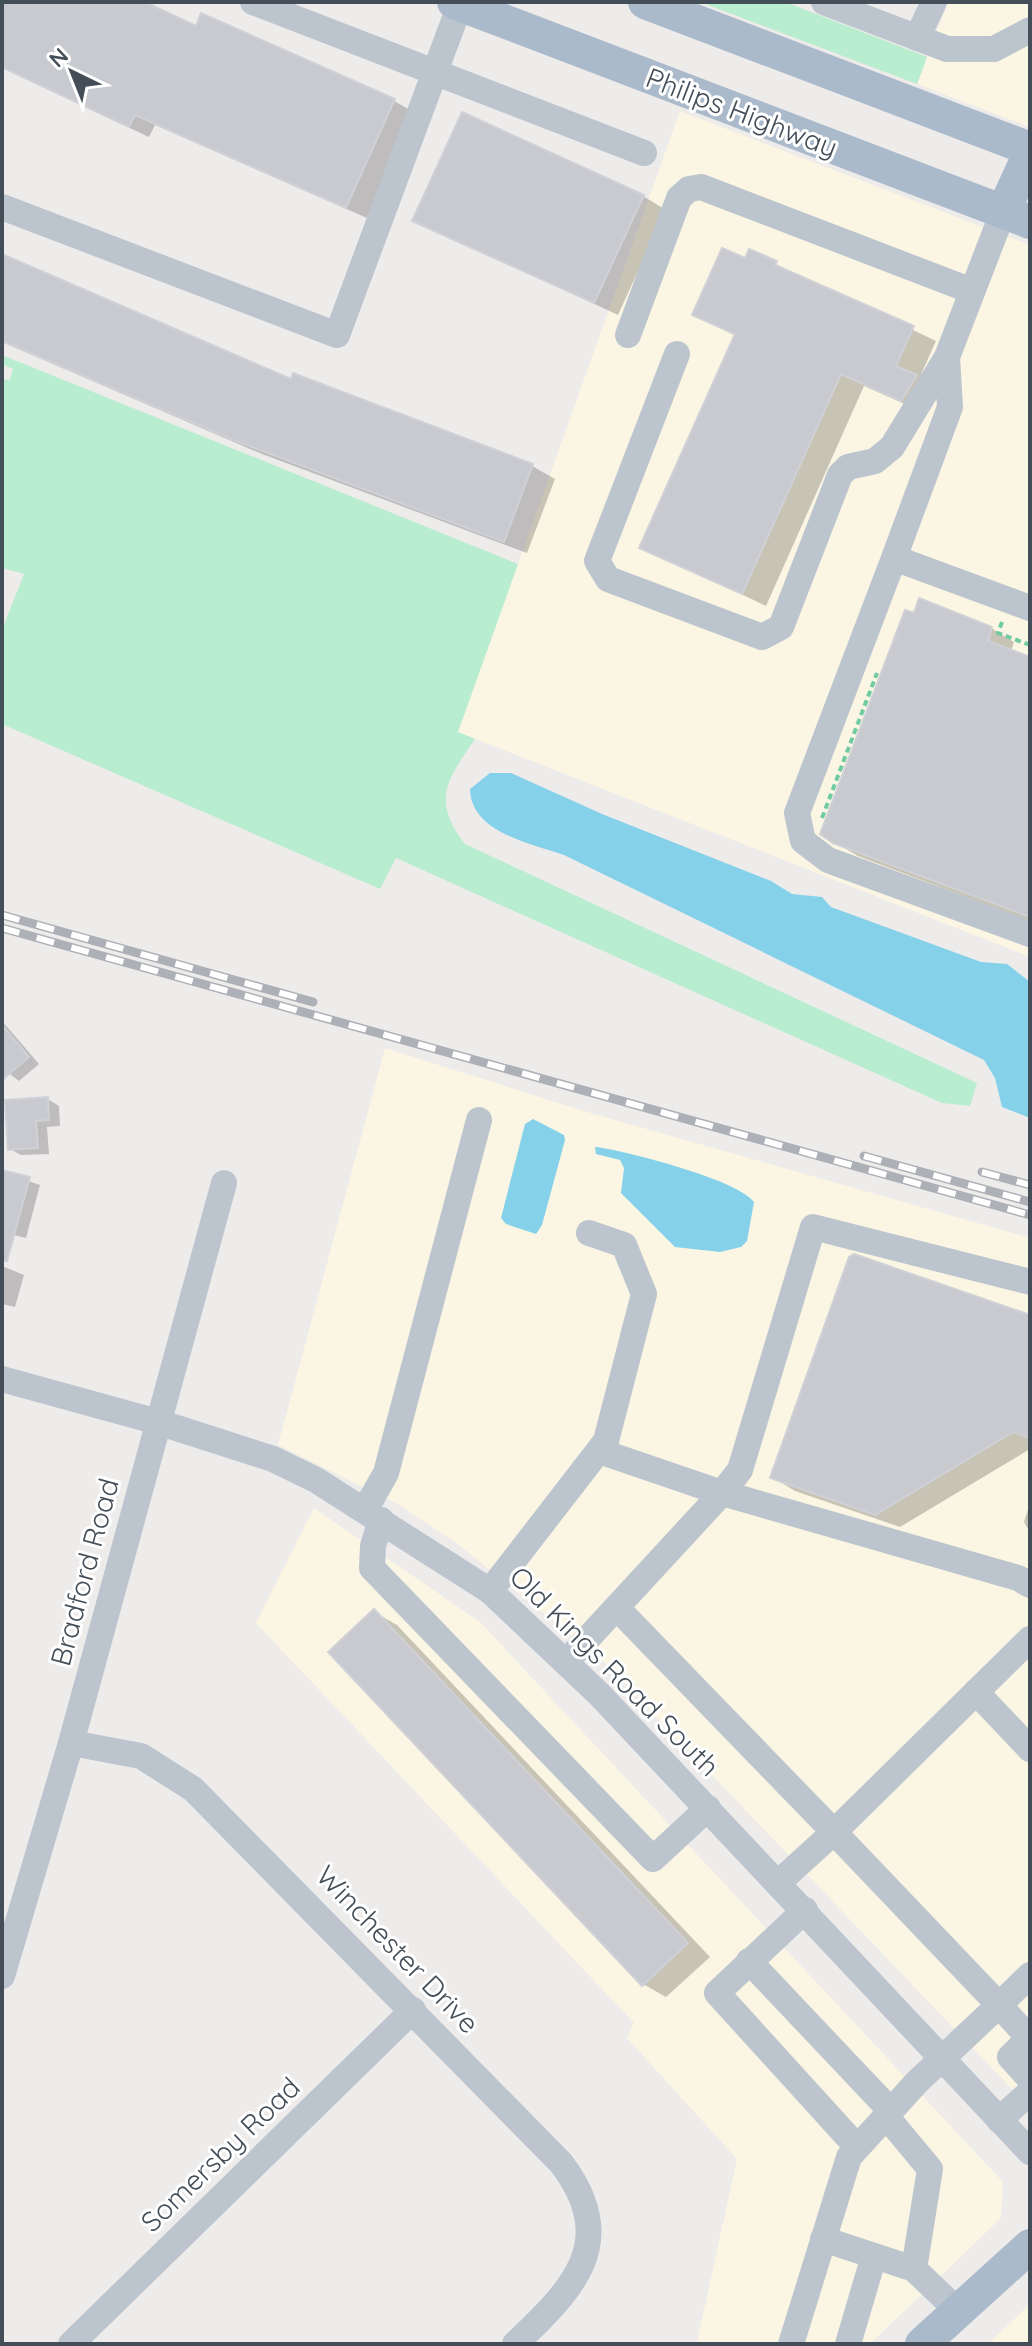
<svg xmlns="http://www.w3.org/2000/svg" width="1032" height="2346" font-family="Quicksand,sans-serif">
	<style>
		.commercial { fill: #fbf5e3 }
		.green { fill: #b8edcf }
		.water { fill: #85d1ea }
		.shadow { fill: #0003 }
		.building { fill: #c8cad0; stroke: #cfd1d7; stroke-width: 2 }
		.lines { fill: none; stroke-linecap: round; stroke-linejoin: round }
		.path { stroke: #71cba2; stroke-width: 4; stroke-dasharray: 6 4; stroke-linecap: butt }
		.minor { stroke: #bcc5ce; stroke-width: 26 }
		.major { stroke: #abbacb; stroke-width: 34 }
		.rail-casing { stroke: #adb0b6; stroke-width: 9 }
		.rail { stroke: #fff; stroke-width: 6; stroke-dasharray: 18; stroke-linecap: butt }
		.labels { text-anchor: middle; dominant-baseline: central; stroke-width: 6; stroke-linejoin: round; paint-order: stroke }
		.street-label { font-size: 28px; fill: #444e58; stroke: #fff }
	</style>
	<rect width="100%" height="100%" fill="#eeebeb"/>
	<g class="commercial">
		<polygon points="948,2 1030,2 1030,127 917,84"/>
		<polygon points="680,111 1030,245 1030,957 458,732"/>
		<polygon points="385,1048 587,1112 1030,1238 1030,2108 605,1663 459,1545 399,1505 278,1445"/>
		<polygon points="314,1508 480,1622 1003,2182 1001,2218 870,2344 697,2342 737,2159 627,2038 634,2023 256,1623"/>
		<polygon points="1030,2304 1030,2344 988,2344"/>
	</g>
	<g class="green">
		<polygon points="700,2 785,2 927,57 917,84"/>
		<path d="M2 355 518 564 458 732 475 739C447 780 431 800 465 844L977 1083 970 1106 942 1103 396 858 380 889 2 724V630L24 574 2 568V379L10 380 13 369 2 364Z"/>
	</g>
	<g class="water">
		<path d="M490 773H511L602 814 771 881 792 894 822 897 831 907 981 962 1007 964 1030 982V1118L1002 1107 995 1078 984 1060 564 855C531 843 471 833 470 789Z"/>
		<polygon points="533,1119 564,1135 565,1140 542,1225 536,1234 506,1224 501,1218 525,1124"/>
		<path d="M595 1147C624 1150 739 1180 754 1202L747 1241 741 1247 720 1252 675 1247 621 1193 624 1168 620 1160 596 1154Z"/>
	</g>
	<g class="shadow">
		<polygon points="2,2 140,2 197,29 394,101 414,112 367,218 155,125 149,137 2,68"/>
		<polygon points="643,196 666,210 618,315 415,220"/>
		<polygon points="750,252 936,341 919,379 925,413 864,386 766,606 642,547 736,336 695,315 746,261"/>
		<polygon points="2,257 292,381 295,375 532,466 555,479 527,553 262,454 2,342"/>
		<polygon points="991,628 1014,642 1011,652 1030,659 1030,921 858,856 834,842"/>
		<polygon points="2,1021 39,1064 19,1081 2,1068"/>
		<polygon points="48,1099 59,1106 60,1126 47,1127 49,1154 21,1155 10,1149"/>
		<polygon points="2,1172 40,1185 26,1238 2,1232"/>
		<polygon points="2,1266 24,1275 15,1307 2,1304"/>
		<polygon points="1030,1317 1030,1449 900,1527 795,1491 772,1477"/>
		<polygon points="1030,1503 1030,1533 1024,1522"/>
		<polygon points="374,1612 397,1625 710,1957 666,1997 643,1984"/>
	</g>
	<g class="building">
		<polygon points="2,2 145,2 196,26 201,13 395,99 346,208 135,115 129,127 2,67"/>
		<polygon points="462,112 644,195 594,303 412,221"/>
		<polygon points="722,248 745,258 749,249 777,261 775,265 914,326 896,366 917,375 901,401 841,374 742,594 639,548 735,334 692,315"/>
		<polygon points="2,254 291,379 293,373 533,464 504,542 236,441 2,341"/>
		<polygon points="919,598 992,627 988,641 1030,657 1030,917 833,843 820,834 905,610 914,613"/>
		<polygon points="2,1025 29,1057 2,1080"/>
		<polygon points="48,1097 49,1120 36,1121 38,1148 8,1150 5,1100"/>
		<polygon points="2,1170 30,1177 7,1261 2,1260"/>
		<polygon points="854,1254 1030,1315 1030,1438 1013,1432 875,1515 770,1478 849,1257"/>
		<polygon points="374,1609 688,1943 642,1986 328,1652"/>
	</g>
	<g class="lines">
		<g class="path">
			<polyline points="1002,622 998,633 1030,645"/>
			<polyline points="822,818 877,673"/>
		</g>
		<g class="minor">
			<polyline points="253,2 644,153"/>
			<polyline points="824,2 947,49 994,49 1030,30"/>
			<polyline points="917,38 934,2"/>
			<polyline points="2,207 337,335 461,2"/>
			<polyline points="1003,212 947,357 950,407 894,558 1030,608"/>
			<polyline points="628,335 679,198 689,189 701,187 972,291"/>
			<polyline points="677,354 597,561 608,579 762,637 781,627 840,475 848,467 875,461 892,447 947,357"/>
			<polyline points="894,558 797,813 803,841 828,860 1030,934"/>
			<polyline points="1030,1282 813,1227 740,1470 722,1493 1018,1578 1030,1585"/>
			<polyline points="2,1379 158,1422 273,1459 316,1480 490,1591 599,1694 1030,2152"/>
			<polyline points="365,1510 386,1473 479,1120"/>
			<polyline points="381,1520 373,1546 372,1568 653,1859 708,1808"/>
			<polyline points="490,1591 606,1441 644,1294 624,1245 589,1233"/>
			<polyline points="617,1608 834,1832 778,1883"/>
			<polyline points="566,1662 722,1493 599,1451"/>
			<polyline points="976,1692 1030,1749"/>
			<path d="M71 1743 141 1756 193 1789 561 2163C621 2242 573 2289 515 2344"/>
			<polyline points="805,1910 717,1993 857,2147"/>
			<polyline points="749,1961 891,2111"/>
			<polyline points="1030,1975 999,2005 1029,2038 1010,2057 1030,2079"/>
			<polyline points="2,1976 71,1743 224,1183"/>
			<polyline points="886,2116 930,2169 914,2269"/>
			<polyline points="999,2120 1030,2092"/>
			<polyline points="823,2239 914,2269 958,2311"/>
			<polyline points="71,2344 413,2010"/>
			<polyline points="791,2344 849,2157 917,2082 999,2005 834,1832 1030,1639"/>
			<polyline points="848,2344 874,2256"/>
		</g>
		<g class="major">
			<polyline points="454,2 1030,222"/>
			<polyline points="645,2 1030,149"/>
			<polyline points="1003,212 1030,153"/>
			<polyline points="922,2344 1030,2246"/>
		</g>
		<g class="rail-casing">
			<g id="rail">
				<polyline points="2,915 313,1002"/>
				<polyline points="2,928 1030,1215"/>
				<polyline points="864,1156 1030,1202"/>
				<polyline points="982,1172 1030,1185"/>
			</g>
		</g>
		<use href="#rail" class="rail"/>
	</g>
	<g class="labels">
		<g class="street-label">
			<text transform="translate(742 112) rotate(21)">Philips Highway</text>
			<text transform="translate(84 1572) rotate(-75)">Bradford Road</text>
			<text transform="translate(615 1671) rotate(45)">Old Kings Road South</text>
			<text transform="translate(398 1949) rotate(46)">Winchester Drive</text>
			<text transform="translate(220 2154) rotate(-44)">Somersby Road</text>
		</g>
	</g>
	<rect width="1032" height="2346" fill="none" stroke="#444e58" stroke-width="8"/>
	<g transform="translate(72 72) rotate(317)" stroke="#ffffff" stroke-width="6" paint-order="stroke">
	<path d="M0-6L14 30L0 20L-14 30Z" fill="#444e58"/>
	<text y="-12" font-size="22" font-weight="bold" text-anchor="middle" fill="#444e58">N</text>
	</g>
</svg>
